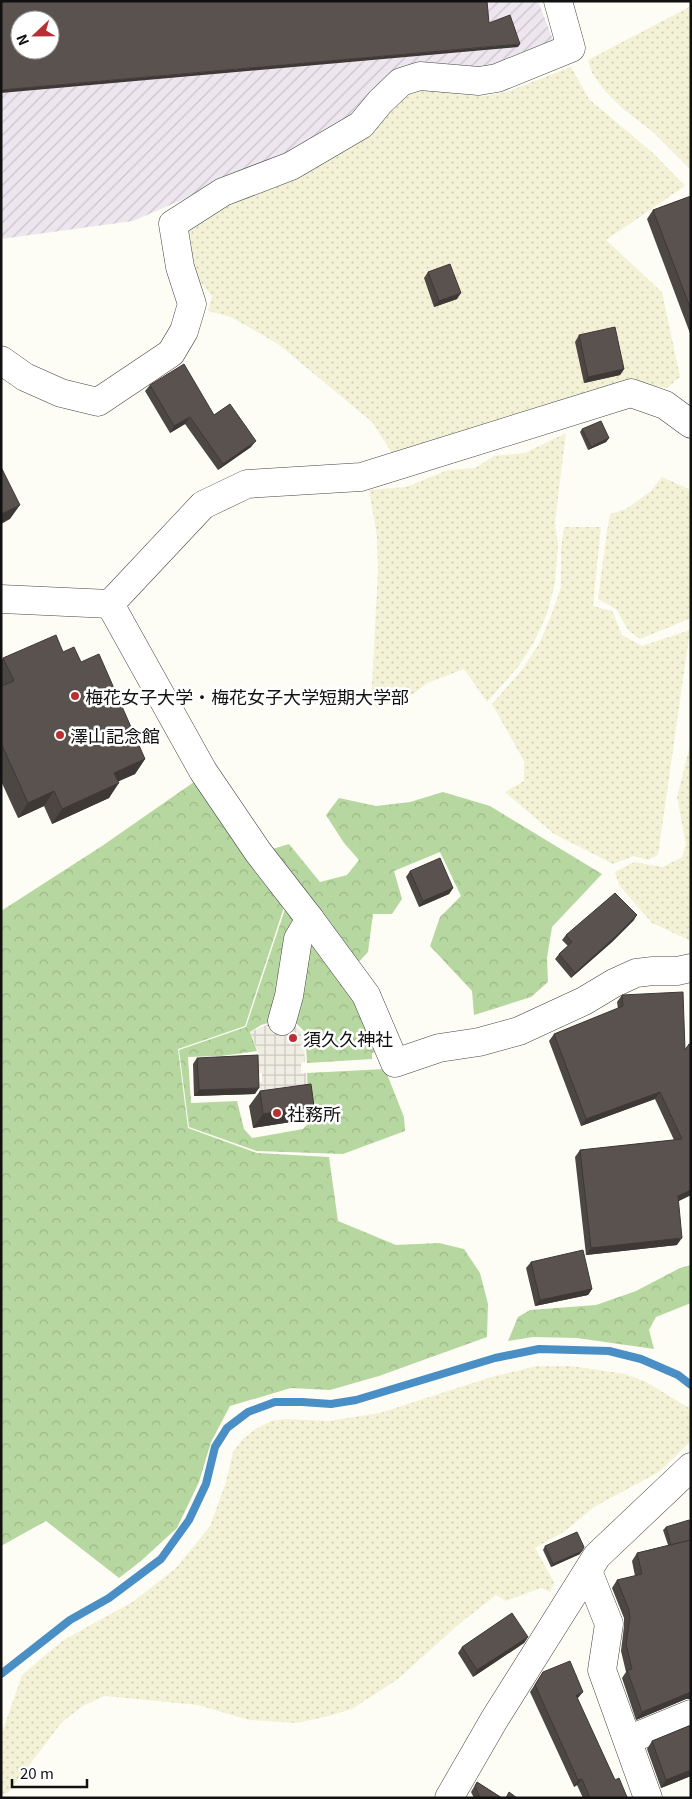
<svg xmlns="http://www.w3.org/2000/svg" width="692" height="1799" font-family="Georgia,'Noto Sans JP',serif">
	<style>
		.industrial { fill: url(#industrial-furrows); fill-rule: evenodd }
		.farmland { fill: url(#farmland-dots) }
		.forest { fill: url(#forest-crowns) }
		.plaza { fill: url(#plaza-grid) }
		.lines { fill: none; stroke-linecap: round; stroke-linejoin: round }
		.stream { stroke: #498ec4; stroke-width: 8 }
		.minor-casing { stroke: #444; stroke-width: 29 }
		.minor { stroke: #fff; stroke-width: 28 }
		.wall { fill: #4d4743 }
		.shaded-wall { fill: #3e3937 }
		.building { fill: #59524e; stroke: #3e3937; fill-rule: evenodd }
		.poi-dot { fill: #b83132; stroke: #fff; stroke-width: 2 }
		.labels { text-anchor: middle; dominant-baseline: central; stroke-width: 5; stroke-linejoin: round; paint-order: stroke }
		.poi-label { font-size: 18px; fill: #111; stroke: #fff; text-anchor: start }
	</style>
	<defs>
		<pattern id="industrial-furrows" width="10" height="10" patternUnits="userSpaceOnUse" patternTransform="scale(1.25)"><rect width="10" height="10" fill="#eee6ee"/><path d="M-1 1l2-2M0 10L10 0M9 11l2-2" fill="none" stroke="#cbc4cb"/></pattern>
		<pattern id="farmland-dots" width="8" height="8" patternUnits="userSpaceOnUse" patternTransform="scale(1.25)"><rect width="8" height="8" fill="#f3f2d6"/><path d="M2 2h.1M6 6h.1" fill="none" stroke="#cfceb7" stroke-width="1.8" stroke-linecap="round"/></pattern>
		<pattern id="forest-crowns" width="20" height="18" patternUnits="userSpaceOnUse" patternTransform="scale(1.25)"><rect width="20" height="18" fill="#b7d7a0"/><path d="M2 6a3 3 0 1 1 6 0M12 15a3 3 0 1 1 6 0" fill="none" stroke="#9cb889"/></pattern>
		<pattern id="plaza-grid" width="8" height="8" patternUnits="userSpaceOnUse" patternTransform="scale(1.25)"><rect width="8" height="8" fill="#f0ede3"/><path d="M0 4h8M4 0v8" fill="none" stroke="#cdcac2"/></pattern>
	</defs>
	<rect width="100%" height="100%" fill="#fefdf5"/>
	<path class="industrial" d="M1 1H538L555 45 494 71 465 70 415 63 404 68 353 117 287 155 133 221 1 239ZM20 20H50V50H20Z"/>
	<g class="farmland">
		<polygon points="691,6 691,170 653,132 622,108 605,91 592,73 588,60"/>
		<polygon points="571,67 589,99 654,154 685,186 606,240 662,292 680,377 667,388 628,382 395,458 372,422 278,344 231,317 208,311 212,296 199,281 183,234 221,208 255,191 293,181 328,158 394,105 410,95 424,90 467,95 486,96 509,91"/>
		<polygon points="566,433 555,522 558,545 555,583 547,614 534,642 518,667 487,702 464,669 427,683 413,694 378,708 371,704 378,570 377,537 369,490 406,487 448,470 475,468 494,456 525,453"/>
		<polygon points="662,477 691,490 691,607 689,619 640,639 628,630 616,609 598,599 607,531 610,514 626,509 651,491"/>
		<polygon points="564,527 601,527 593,606 612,611 622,635 642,646 690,630 658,855 648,860 634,856 613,864 554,834 505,792 524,781 524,761 492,704 521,671 539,644 551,616 561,587 561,549"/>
		<polygon points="691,741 691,941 652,923 619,885 615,872 634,862 663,867 682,857 686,845 677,797"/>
		<polygon points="537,1366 571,1366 626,1374 646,1382 691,1409 691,1441 659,1472 594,1507 565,1531 535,1548 554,1582 550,1592 541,1588 506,1601 496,1595 458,1625 398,1679 352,1709 325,1717 296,1723 249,1720 198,1705 104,1696 83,1706 62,1722 8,1793 1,1794 1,1736 22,1675 62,1641 134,1601 176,1568 210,1526 226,1482 233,1452 243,1439 254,1430 271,1421 286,1419 328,1421 380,1413 491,1377"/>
	</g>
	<g class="forest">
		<polygon points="194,782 285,904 245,1026 178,1049 188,1128 257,1153 329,1157 338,1221 396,1245 439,1243 464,1249 480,1273 488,1304 487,1337 379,1376 330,1390 291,1388 230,1406 211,1442 199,1482 177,1528 141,1561 119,1578 46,1521 1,1546 1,911 102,846"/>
		<polygon points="443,792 490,806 602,874 552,927 547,958 548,982 531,997 474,1015 472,991 430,946 440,917 461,896 440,852 394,871 402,899 392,914 373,914 368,952 356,965 269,850 289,844 320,882 347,875 359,860 344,843 326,815 339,798 376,806 410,802"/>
		<polygon points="286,906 297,920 275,1021 261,1025 250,1032 257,1051 221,1056 188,1057 191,1103 237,1101 244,1129 252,1138 303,1129 309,1122 307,1073 385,1069 404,1117 405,1131 343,1154 257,1151 189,1127 179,1050 246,1027"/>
		<polygon points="313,942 357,1003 377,1052 372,1053 372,1059 307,1063 305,1032 293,1020 307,951"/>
		<polygon points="691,1265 691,1303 656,1317 649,1330 654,1349 577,1338 533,1337 508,1341 518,1317 530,1310 596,1305 636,1291 680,1268"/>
	</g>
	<polygon class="plaza" points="290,1021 303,1033 305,1062 301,1063 301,1073 306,1073 307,1097 260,1104 259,1082 262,1082 262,1073 259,1073 258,1052 250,1032 274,1022"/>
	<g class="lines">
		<polyline class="stream" points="1,1674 70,1620 109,1598 161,1559 189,1520 206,1484 215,1447 227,1428 248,1412 275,1402 302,1402 331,1404 356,1400 495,1358 539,1349 609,1351 641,1359 678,1375 691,1385"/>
		<g class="minor-casing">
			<g id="minor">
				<polyline points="1,360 25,377 61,393 98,402 171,353 184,331 192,304 180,267 173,224 223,192 291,166 361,125 380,102 401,82 420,76 479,81 497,78 571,48 558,1"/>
				<polyline points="691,424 665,405 631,393 361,477 247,484 203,505 110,604 203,771 258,852 310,919 366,995 395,1063 439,1048 479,1042 519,1031 584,1001 614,983 636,973 653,971 677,971 691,968"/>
				<polyline points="1,599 110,604"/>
				<polyline points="282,1021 289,996 298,939 310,919"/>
				<polyline points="588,1571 609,1624 602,1670 648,1798"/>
				<polyline points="628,1740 691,1714"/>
				<polyline points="449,1798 494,1720 597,1556 691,1467"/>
			</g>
		</g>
		<use href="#minor" class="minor"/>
	</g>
	<g class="wall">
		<polygon points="691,196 691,336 647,219 653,210"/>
		<polygon points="428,272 457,299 434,307 424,278"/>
		<polygon points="579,335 624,369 620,375 584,383 575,342"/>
		<polygon points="150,385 214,415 251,447 218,470 185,424 170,433 145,391"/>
		<polygon points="582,429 609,438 606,442 588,450 580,432"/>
		<polygon points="63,652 145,759 135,774 118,781 109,798 52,824 44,806 18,818 1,781 1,661 3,658"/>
		<polygon points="410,871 453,888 449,894 419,907 406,877"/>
		<polygon points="634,920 612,942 571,978 555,959 559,954 568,946 562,940 566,935"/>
		<polygon points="622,995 685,1049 691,1044 691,1195 678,1201 677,1245 586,1255 575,1157 580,1150 674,1140 655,1099 581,1126 549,1041 554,1034 618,1009 617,1002"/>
		<polygon points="197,1058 255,1094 194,1096 193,1064"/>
		<polygon points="260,1091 304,1120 253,1128 249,1106"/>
		<polygon points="531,1262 592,1289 588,1295 535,1306 526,1268"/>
		<polygon points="691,1525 691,1699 686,1699 636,1720 622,1678 626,1672 621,1651 624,1626 624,1618 612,1588 617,1580 635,1576 632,1561 637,1553 668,1545 663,1530 666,1527"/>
		<polygon points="545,1546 580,1554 551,1567 543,1550"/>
		<polygon points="528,1637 524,1643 473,1677 458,1653 462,1647"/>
		<polygon points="543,1672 578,1698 577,1699 615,1780 627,1797 626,1798 583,1798 577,1785 574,1787 530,1692"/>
		<polygon points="691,1725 691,1776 661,1788 647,1749 652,1741"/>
		<polygon points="477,1782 502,1798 474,1798 471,1792"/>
	</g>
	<g class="shaded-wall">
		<polygon points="520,44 518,47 1,93 1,90"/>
		<polygon points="461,293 457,299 434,307 439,301"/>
		<polygon points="624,369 620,375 584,383 588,377"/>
		<polygon points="190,417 185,424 170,433 174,426"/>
		<polygon points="609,438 606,442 588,450 591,447"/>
		<polygon points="256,441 251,447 218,470 223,464"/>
		<polygon points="20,505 10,519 1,524 1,514"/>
		<polygon points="145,759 135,774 104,788 114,773"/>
		<polygon points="119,783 109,798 52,824 62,809"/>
		<polygon points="54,791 44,806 18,818 28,803"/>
		<polygon points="453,888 449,894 419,907 423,901"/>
		<polygon points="637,915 634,920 612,942 571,978 575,973"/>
		<polygon points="259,1088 255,1094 194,1096 199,1090"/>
		<polygon points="660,1092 655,1099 581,1126 586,1119"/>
		<polygon points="314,1106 304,1120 253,1128 263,1114"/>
		<polygon points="691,1190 691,1195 673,1204 678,1196"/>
		<polygon points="682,1238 677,1245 586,1255 591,1248"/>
		<polygon points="592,1289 588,1295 535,1306 540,1300"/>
		<polygon points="582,1551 580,1554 551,1567 553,1564"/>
		<polygon points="528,1637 524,1643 473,1677 477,1670"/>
		<polygon points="583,1692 578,1698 571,1701 576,1695"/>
		<polygon points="691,1692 691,1699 686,1699 636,1720 642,1712"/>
		<polygon points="691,1770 691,1776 661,1788 666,1780"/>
		<polygon points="582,1779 577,1785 574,1787 578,1780"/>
	</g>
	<g class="building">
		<path d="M1 1H487L489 23 510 15 520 44 1 90ZM20 20H50V50H20Z"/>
		<polygon points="691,196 691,310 653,210"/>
		<polygon points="450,264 461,293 439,301 428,272"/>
		<polygon points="615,327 624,369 588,377 579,335"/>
		<polygon points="184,364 214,415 230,404 256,441 223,464 190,417 174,426 150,385"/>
		<polygon points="601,421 609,438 591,447 582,429"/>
		<polygon points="1,467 20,505 1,514"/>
		<polygon points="56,635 63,652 74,647 81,662 99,654 145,759 114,773 119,783 62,809 54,791 28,803 1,743 1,686 14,681 3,658"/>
		<polygon points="440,858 453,888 423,901 410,871"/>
		<polygon points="615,893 637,915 615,937 575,973 559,954 572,942 566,935"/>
		<polygon points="683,992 685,1050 689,1044 691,1044 691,1190 678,1196 682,1238 591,1248 580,1150 682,1139 660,1092 586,1119 554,1034 623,1006 622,995"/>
		<polygon points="258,1055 259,1088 199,1090 197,1058"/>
		<polygon points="311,1084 314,1106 263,1114 260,1091"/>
		<polygon points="583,1250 592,1289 540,1300 531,1262"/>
		<polygon points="689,1520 691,1525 691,1540 671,1545 666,1527"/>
		<polygon points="577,1532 584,1547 582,1551 553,1564 545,1546"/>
		<polygon points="691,1540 691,1692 642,1712 627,1670 632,1669 626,1644 630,1618 629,1610 617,1580 642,1574 637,1553"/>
		<polygon points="512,1613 528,1637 477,1670 462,1647"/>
		<polygon points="570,1661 583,1692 576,1695 615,1780 619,1778 627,1797 624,1798 590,1798 582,1779 578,1780 535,1685 543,1672"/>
		<polygon points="691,1725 691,1770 666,1780 652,1741"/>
		<polygon points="477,1782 502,1798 480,1798 475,1786"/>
		<polygon points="509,1792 517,1798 506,1798"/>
	</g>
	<g class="poi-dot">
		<circle cx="75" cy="696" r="5"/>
		<circle cx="60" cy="735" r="5"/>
		<circle cx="293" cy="1038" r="5"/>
		<circle cx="277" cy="1113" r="5"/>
	</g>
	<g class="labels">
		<g class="poi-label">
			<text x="85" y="696">梅花女子大学・梅花女子大学短期大学部</text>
			<text x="70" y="735">澤山記念館</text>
			<text x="303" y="1038">須久久神社</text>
			<text x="287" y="1113">社務所</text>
		</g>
	</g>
	<rect width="692" height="1799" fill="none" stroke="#111111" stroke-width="5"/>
	<g transform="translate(35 35) rotate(248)"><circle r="24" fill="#ffffff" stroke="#a0a0a0"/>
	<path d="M0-4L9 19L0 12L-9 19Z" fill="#b83132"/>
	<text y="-8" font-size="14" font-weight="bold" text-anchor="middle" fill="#111111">N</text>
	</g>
	<path d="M12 1779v8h75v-8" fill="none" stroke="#111111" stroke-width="2.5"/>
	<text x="20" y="1779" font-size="15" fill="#111111" stroke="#ffffff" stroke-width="4" paint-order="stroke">20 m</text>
</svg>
